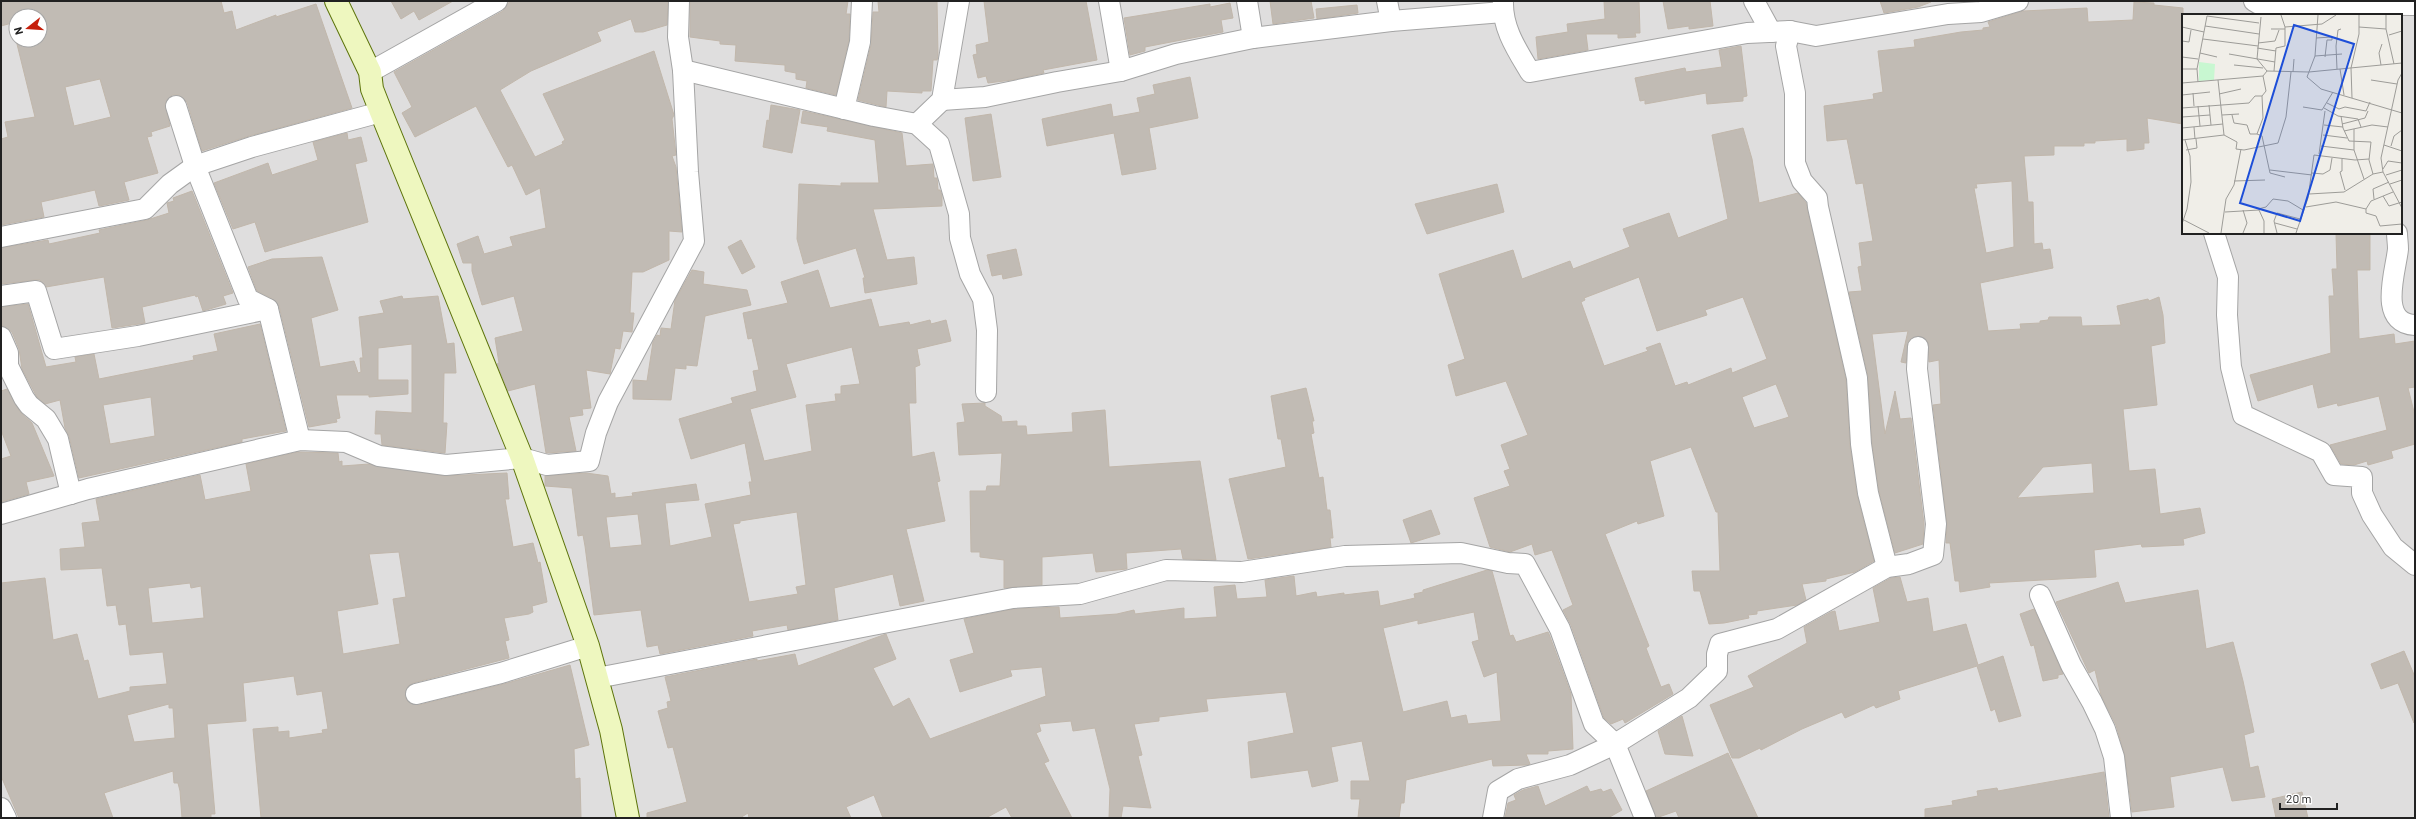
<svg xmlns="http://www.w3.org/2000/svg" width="2416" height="819" font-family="Barlow,sans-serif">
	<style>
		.residential { fill: #dfdede; fill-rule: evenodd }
		.building { fill: #c1bbb4; stroke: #c1b7ab; fill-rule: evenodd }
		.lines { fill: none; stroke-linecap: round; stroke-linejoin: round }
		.street-casing { stroke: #a5a5a5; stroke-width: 22 }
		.secondary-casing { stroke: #5d740b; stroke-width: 24 }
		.street { stroke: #fff; stroke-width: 20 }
		.secondary { stroke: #eef7bf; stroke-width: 22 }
		.inset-road { fill: none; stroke: #9d9c98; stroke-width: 1 }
		.view { fill: #1d4ed8; fill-opacity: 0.15; stroke: #1d4ed8; stroke-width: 2 }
		.inset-edge { fill: none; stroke: #212121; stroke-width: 2 }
	</style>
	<rect width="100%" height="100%" fill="#f0eee8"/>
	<path class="residential" d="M1 1H2415V818H1ZM2183 15H2401V233H2183ZM16 16H40V40H16Z"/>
	<g class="building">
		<path d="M1 1H221L224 13 232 11 236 30 276 15V17L316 4 352 108 249 136 202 151 187 102 179 95H172L165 104 170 126 151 132 152 136 147 137 158 173 124 182 129 200 99 206 95 190 41 202 44 217 1 225V139L8 137 5 122 35 117 16 40H40V16H16V40L12 23 1 26ZM100 79 111 117 74 126 65 87Z"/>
		<polygon points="391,1 453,1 419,20 414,11 401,19"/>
		<polygon points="513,1 668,1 667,25 643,32 635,32 631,19 597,32 601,41 531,71 500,90 535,157 563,144 562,142 565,140 543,94 654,51 674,115 672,119 676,155 672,156 676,167 682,232 669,231 669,260 643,272 632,272 630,313 634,313 632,332 623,331 620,349 615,348 610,374 586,370 591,408 582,409 583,415 569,417 576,451 546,453 535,384 508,391 497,364 499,363 495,338 523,331 514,296 482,305 472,271 472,263 463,263 457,244 478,236 484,254 513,246 510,237 546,228 540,188 526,195 512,165 508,167 476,106 415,137 402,113 412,107 394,72 503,11 508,3"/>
		<polygon points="690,1 848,1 846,14 850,14 849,40 836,95 806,88 807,81 796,79 796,73 785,71 785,65 735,61 736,45 720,44 720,41 690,37"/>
		<polygon points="878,1 937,1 938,56 937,60 933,60 931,91 922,91 922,93 887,91 886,107 858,100 871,45 873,12 879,12"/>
		<polygon points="984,1 1086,1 1097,60 1043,70 1044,73 1012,80 988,83 986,76 978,78 973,55 977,54 976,45 989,42"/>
		<polygon points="1270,1 1311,1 1314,18 1273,24"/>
		<polygon points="1604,1 1639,1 1640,33 1635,33 1636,37 1618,38 1618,34 1586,34 1588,50 1538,59 1536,37 1568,32 1567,24 1605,19"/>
		<polygon points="1663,1 1710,1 1713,26 1689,29 1689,26 1668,29"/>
		<polygon points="1880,1 1931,1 1931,2 1918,7 1884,13"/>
		<path d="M2134 2 2154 3V5L2183 8V124L2147 118 2149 143H2144V149L2127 151V139L2095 141V143H2084V146H2054V155L2024 156 2028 202H2033L2034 244 2042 243 2043 250 2050 249 2053 268 1980 283 1988 331 2021 329 2020 324 2040 323V321L2048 320 2049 317H2081L2082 326 2121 325 2117 306 2148 299 2149 301 2159 297 2163 315 2165 343 2151 346 2157 405 2123 409 2129 471 2155 469 2160 514 2200 508 2205 533 2183 539 2184 545 2142 547 2141 544 2094 550 2096 577 1989 583 1990 587 1960 592 1959 581H1955L1950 543H1946L1947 523 1933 405 1941 404 1939 360 1929 362 1928 342 1924 338 1918 336 1909 340 1906 363 1901 362 1908 331 1872 334 1885 434 1895 391 1900 419 1911 418 1924 524 1923 544 1895 553 1879 491 1872 443 1868 376 1849 292 1862 291 1858 267 1862 266 1859 243 1873 241 1863 183 1856 184 1847 139 1827 141 1824 106 1874 99 1873 94 1883 92 1878 51 1915 47 1914 40 1961 32 1983 30V28L1990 27 1988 22 2023 11 2087 8 2088 22 2133 20ZM2012 181 2014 247 1986 253 1974 188H1977L1976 184ZM2092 463 2094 493 2017 498 2043 467Z"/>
		<polygon points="1230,3 1233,18 1221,20 1223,32 1145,47 1145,51 1130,55 1124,18 1210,4 1210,7"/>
		<polygon points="1357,5 1358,13 1317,19 1316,9"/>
		<polygon points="1741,46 1747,96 1743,97 1743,101 1707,104 1706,93 1645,104 1645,100 1640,101 1635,78 1685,68 1686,72 1722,67 1719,50"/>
		<polygon points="1190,77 1198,118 1149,128 1156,169 1122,175 1114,133 1047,146 1042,119 1111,104 1113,117 1140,112 1137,98 1155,94 1153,85"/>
		<polygon points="771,105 800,110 792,153 763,147 767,120 769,121"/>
		<polygon points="803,111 902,133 906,166 933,164 934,178 937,178 938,190 940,190 942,195 942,206 873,209 887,260 914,257 917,284 865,293 863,278 865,278 856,248 804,264 797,239 799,184 841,186 841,183 879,183 875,140 827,131 828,127 801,123"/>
		<polygon points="991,114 1001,177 973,181 965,118"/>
		<path d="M1743 128 1752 159 1759 203 1798 193 1806 203 1846 380 1850 445 1857 495 1874 561 1855 572 1826 579V581L1802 584 1806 600 1797 605 1757 611V614L1748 615 1749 618 1724 623 1709 624 1700 591H1694L1692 571H1720L1718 512H1716L1691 447 1650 461 1664 516 1638 524 1637 521 1605 534 1649 646 1646 648 1661 687 1669 684 1673 694 1625 723 1623 719 1611 724 1604 718 1571 625 1563 610 1573 605 1552 550 1535 555 1532 544 1510 552 1490 547 1474 498 1510 486 1504 471 1510 469 1501 445 1528 435 1506 381 1456 396 1448 365 1465 359 1439 274 1513 250 1522 279 1570 261 1573 269 1630 247 1623 229 1669 213 1678 238 1728 219 1712 135ZM1639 277 1657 331 1707 315 1705 310 1743 297 1767 359 1732 373 1731 368 1688 385 1687 382 1675 386 1660 343 1646 348 1648 351 1604 366 1581 302 1585 300 1584 298ZM1776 384 1789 417 1754 428 1742 397Z"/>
		<polygon points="347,133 348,140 361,137 367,161 355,164 368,222 265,252 255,222 233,229 214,183 268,163 272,175 318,160 313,142"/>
		<polygon points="1497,184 1504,212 1427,234 1415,204"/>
		<polygon points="192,191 233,293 223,296 226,304 203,311 198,296 196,297 195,295 142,307 145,323 112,328 104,277 46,287 40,280 35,280 1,284 1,248 48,240 49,244 100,233 99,230 147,220 169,213 167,203 174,201 173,198"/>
		<polygon points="2336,233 2370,233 2370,270 2357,270 2359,339 2394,334 2395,344 2415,341 2415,387 2408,388 2415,416 2415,444 2391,451 2393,458 2368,465 2367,461 2354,465 2341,464 2330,445 2387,430 2379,396 2338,406 2337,403 2318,408 2313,384 2258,401 2250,375 2331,353 2329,296 2334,296 2332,269 2337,269"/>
		<polygon points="741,240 755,267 742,274 728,247"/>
		<polygon points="1016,249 1022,275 1003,279 1002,274 992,276 987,255"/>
		<polygon points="322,257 338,310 311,318 320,367 354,361 358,373 361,372 360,358 363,358 359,317 384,313 380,301 402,296 403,299 438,296 447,344 454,343 456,373 444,373 443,423 447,423 445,453 382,445 381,434 375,434 376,411 412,413 412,344 378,348 378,380 408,380 408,394 369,397 369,395 336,395 340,418 336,419 337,422 309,427 279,306 273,299 257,291 248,267 272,259"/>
		<polygon points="692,270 704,272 703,284 747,290 751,305 705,316 697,366 686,365 686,369 675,368 671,400 633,399 633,380 647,381 653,342 657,335 660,336 661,328 671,329 675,300"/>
		<path d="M818 270 830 308 871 299 879 327 909 322 910 325 930 320 931 324 946 320 951 341 917 349 920 365 915 367 916 403H909L912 457 934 452 940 481 937 482 945 521 906 529 924 601 900 606 893 574 834 588 838 620 788 630 787 625 752 631 753 636 660 654 658 645 647 647 641 610 594 615 585 546 583 535 578 536 572 488 545 486V476L586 473 608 476 611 494 615 493V498L633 496 632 493 696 484 699 500 665 503 670 546 712 537 705 504 751 495 749 482H752L745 443 691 459 679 419 733 403 731 398 757 391 753 371 759 370 752 338 748 339 743 313 788 303 781 282ZM852 347 860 384 841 386V394H835L836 401 806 405 812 451 764 461 750 409 796 397 786 364ZM797 512 806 585 796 587 798 594 749 602 733 524 740 523V521ZM638 514 642 545 610 548 606 517Z"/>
		<path d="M28 304 46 367 76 362 75 357 94 354 99 379 194 360 193 356 218 351 214 334 260 324 286 431 242 439V442L79 478 69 436 65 428 60 400 45 404 37 397 22 369 19 349 12 332 2 326 1 307ZM151 397 155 436 110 444 103 405Z"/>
		<polygon points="1306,388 1314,421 1312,421 1314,433 1311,434 1319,478 1323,477 1327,510 1330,510 1333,538 1330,538 1331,547 1248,559 1229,479 1286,467 1281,439 1278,439 1271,396"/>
		<polygon points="7,389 20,412 32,423 54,476 26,482 29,494 1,502 1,459 11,456 1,430 1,391"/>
		<polygon points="985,403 985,406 1001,416 1002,422 1017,421 1017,426 1026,426 1027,435 1073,432 1072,413 1105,410 1109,467 1200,461 1216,560 1183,559 1181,549 1126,553 1127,569 1096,572 1093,553 1042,557 1042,585 1004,588 1004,560 980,557 980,552 971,552 970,491 986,491 987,486 1000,486 1002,453 959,455 957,423 965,422 962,404"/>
		<path d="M298 452 338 453 339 462 342 461V466L369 464 444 476 507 473 509 499H505L513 547 533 543 538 563 540 562 547 602 532 606 533 612 529 614 504 618 509 640 505 641 509 658 413 683 408 686 405 696 408 702 419 705 504 684 570 665 589 745 574 749 575 779 580 778 581 818H261L253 729 278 727V732L289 731V738L323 733 322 730 328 729 322 691 297 695 294 676 243 683 246 721 207 724 215 814H211V818H182L180 791 178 783H174L173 771 104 793 113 818H19L1 776V583L45 578 53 640 77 634 84 661 88 660 98 699 130 691V687L167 684 163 652 130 655 126 624 119 625 116 605 107 606 102 568 61 570 60 549 85 547 82 523 100 521 96 499 200 475 205 500 251 491 246 464ZM399 552 406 597 393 599 400 644 343 654 337 611 378 604 369 554ZM190 583 191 588 201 586 204 618 152 623 148 588ZM169 704V708H173L175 738 134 742 127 715Z"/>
		<polygon points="1431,510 1440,534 1411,543 1403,520"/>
		<path d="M1487 570 1492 571 1510 636 1513 635 1516 642 1548 632 1549 634 1571 694 1573 749 1548 751V754H1526L1530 764 1527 765 1493 766 1492 759 1406 780 1404 803H1401L1399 818H1358L1360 799H1351V781H1370L1362 741 1331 747 1338 781 1312 787 1308 770 1251 778 1248 742 1294 733 1286 692 1206 699 1208 711 1159 717V721L1134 724 1142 755 1138 756 1151 808 1123 806 1121 818H1109L1110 789 1095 728 1073 731 1071 721 1039 724 1041 731 1036 733 1049 761 1044 763 1072 818H1012L1006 807 986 818H883L874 795 846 807 851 818H749L748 813 740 818H647V813L687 802 673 747 668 748 658 711 668 708 667 702 671 701 665 677 757 659V661L795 654 798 666 886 634 896 659 873 668 893 707 909 698 930 739 1046 696 1042 667 1010 670 1012 676 960 692 950 660 974 653 964 619 1014 609 1059 607 1060 618 1117 614 1134 610 1135 614 1184 608V619L1217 617 1214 587 1235 585 1237 599 1267 597 1265 580 1294 576 1296 596 1316 592 1317 597 1344 593V595L1378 591 1380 606 1415 598 1414 594 1423 592V590ZM1474 612 1479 640 1472 642 1484 677 1497 672 1501 721 1468 724 1466 715 1451 718 1447 701 1403 712 1383 628 1418 620V624Z"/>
		<polygon points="1900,577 1907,602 1928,598 1933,632 1966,624 1978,665 2003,656 2021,716 1999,722 1995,709 1991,711 1977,666 1898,691 1900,699 1876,708 1874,705 1845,718 1842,712 1802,729 1761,750 1760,748 1739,758 1732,758 1710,705 1754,687 1748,676 1807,643 1804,627 1831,612 1835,611 1839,631 1880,622 1873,588 1891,578"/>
		<polygon points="2118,582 2125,603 2198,590 2206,649 2233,642 2243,681 2254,732 2244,735 2250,768 2258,766 2265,797 2232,801 2223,767 2170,777 2174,807 2132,812 2125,756 2116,725 2101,695 2095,670 2089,673 2056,602"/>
		<polygon points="2034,609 2063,674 2058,675 2058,678 2043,681 2034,645 2031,646 2020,614"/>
		<polygon points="2404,651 2415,677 2414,723 2398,683 2381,689 2371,664"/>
		<polygon points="1682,716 1693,756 1665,754 1658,731"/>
		<polygon points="1728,753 1758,818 1679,818 1676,811 1656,818 1646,791"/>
		<polygon points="2104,772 2109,818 1925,818 1925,809 1953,805 1952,801 1978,796 1977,791 1997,788 1998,791"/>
		<polygon points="1538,786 1545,806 1587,786 1590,792 1601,789 1603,792 1611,789 1622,810 1608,818 1505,818 1508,803 1516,800 1514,795 1523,790"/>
		<polygon points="2302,792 2308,818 2276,818 2272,799"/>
	</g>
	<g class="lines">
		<g class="street-casing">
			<g id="street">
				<polyline points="1109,1 1121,71"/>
				<polyline points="1247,1 1253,38"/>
				<polyline points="1387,1 1391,21"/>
				<path d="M1503 1C1502 28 1517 50 1530 72L1747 33 1790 31 1816 36 1948 14 1981 12 2018 1"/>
				<polyline points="1754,1 1771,32"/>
				<polyline points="2254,1 2259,4 2415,5"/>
				<polyline points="1790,31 1786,46 1795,93 1795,163 1802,181 1817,198 1818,207 1857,378 1861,444 1868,493 1887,567"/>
				<polyline points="683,70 874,116 917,124 939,144 959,214 960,238 970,274 983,299 987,330 986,392"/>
				<polyline points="370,72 497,1"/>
				<polyline points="942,100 985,97 1057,82 1121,71 1176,54 1253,38 1391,21 1503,12"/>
				<polyline points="176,106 195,166 248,299 268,309 300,440"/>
				<polyline points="844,109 860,42 862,1"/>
				<polyline points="917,124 942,100 959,1"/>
				<polyline points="2214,233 2228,277 2227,315 2231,367 2243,415 2321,452 2334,475 2362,477 2362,493 2372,515 2393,547 2415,565"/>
				<path d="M2397 233C2397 238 2398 243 2398 249 2396 271 2377 323 2415 325"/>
				<polyline points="1,237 145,209 170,184 195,166 252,147 381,112"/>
				<polyline points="1,296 36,291 54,349 138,336 268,309"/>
				<polyline points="1,337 8,353 8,366 24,398 29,405 46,419 58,439 71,494"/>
				<polyline points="1,514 88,489 300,440 346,442 379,456 446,465 522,458 547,465 589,461 596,433 608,402 694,241 688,172 683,70 678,37 679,1"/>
				<polyline points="2040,595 2071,665 2092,702 2105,729 2114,757 2121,818"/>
				<polyline points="597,678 1013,598 1080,594 1166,570 1242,572 1345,556 1461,553 1508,563 1525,564 1560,629 1594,724 1615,744 1645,818"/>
				<polyline points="416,694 501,673 588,646"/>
				<polyline points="1,808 6,818"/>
				<polyline points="1493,818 1498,791 1518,779 1570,765 1615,744 1689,698 1717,671 1717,654 1720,644 1777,629 1887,567 1909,564 1933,555 1936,524 1917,369 1918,347"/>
			</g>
		</g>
		<g class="secondary-casing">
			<polyline id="secondary" points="336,1 370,72 372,89 381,112 522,458 588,646 611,730 628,818"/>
		</g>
		<use href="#street" class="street"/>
		<use href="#secondary" class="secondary"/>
	</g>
	<g transform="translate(2182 14)">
		<rect width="220" height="220" fill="#f0eee8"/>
		<path d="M17 48 33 50 32 66 17 67Z" fill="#c8f7d1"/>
		<path class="inset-road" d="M136 1 133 42 125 63 139 75 220 99M204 1V15L212 50M79 3 75 45 85 57 127 58 220 49M23 12 77 20M0 13 22 18M103 13 140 10 154 1M177 13 204 15M89 15H103M207 21 220 17M134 24 150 23V26H145L143 43M21 25 76 32M0 27 7 28 9 16M76 29 93 27 97 16M75 34 94 37M18 39 35 43M47 40 93 48M133 42 160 40M0 43 16 45M52 51 81 54M199 51 197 39 200 30M0 55H15M155 55 154 32 156 16 159 15M158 55 162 81M92 57 94 34 103 32V13L99 1M111 58 112 45M220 59 216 66 199 144 201 158 220 194M81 62 84 77 80 82 81 104 75 120 80 122 88 159 103 163M36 66 42 121M189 66 215 70M16 68 15 55 25 2 77 9M0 69 81 62 85 57M11 79 12 92M37 80 59 75M0 81 28 78M170 84 169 54 177 20V1M145 89 157 95 163 93 184 97 188 88M27 91 29 111M16 92 18 112M121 93 140 96 151 78M0 94 67 89 73 82H80M142 94 156 102 176 105 179 113M40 101 57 100M50 101 52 109 65 111 68 120H75M159 102 161 114 167 127 189 128 187 146 191 160M0 103 28 101M160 110 183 104 186 97M142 111 161 113M12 113 13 125M0 114 41 110M162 117 190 111 206 113M141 121 165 124M0 126 42 121 55 128 54 135 62 136 96 129 104 103 109 58M202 131 220 137M139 132 172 136 182 165M209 132 212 122 220 116M4 136 15 134 14 125M172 136V115M137 140 143 97M160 145V157L158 158 163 176M201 155 206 147 220 149M88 156 130 161M130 159 141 160 148 156 150 144M204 161 220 156M52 167 83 166M208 170 220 166M127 180 162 178 191 160 201 158M201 182 207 192 220 188M192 185 191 175 207 168M124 193 154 188 184 195V199L194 202 198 212 220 210M76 195 84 193 91 185 106 187 121 196M184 195 189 187 211 178M61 196 65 209 61 219M43 198 77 196 82 207V219M0 205 27 219M93 209 115 215M0 210 5 195 9 168 8 142 3 126M39 219 44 185 52 171 59 135M95 219 92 207 95 199 118 205M114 219 126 184 132 141 173 146 187 145"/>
		<path class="view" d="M112 11 172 30 118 207 58 189Z"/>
		<rect width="220" height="220" class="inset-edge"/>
	</g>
	<rect width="2416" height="819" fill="none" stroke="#212121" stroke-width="4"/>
	<g transform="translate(28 28) rotate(253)"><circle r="19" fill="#ffffff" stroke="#a6a6a6"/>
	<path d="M0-3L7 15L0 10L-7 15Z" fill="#c61f0b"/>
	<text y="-6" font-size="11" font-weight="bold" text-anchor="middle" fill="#212121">N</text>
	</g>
	<path d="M2280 803v6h57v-6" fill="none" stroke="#212121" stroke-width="2"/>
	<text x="2286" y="803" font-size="12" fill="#212121" stroke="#ffffff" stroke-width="3" paint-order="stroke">20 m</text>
</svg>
